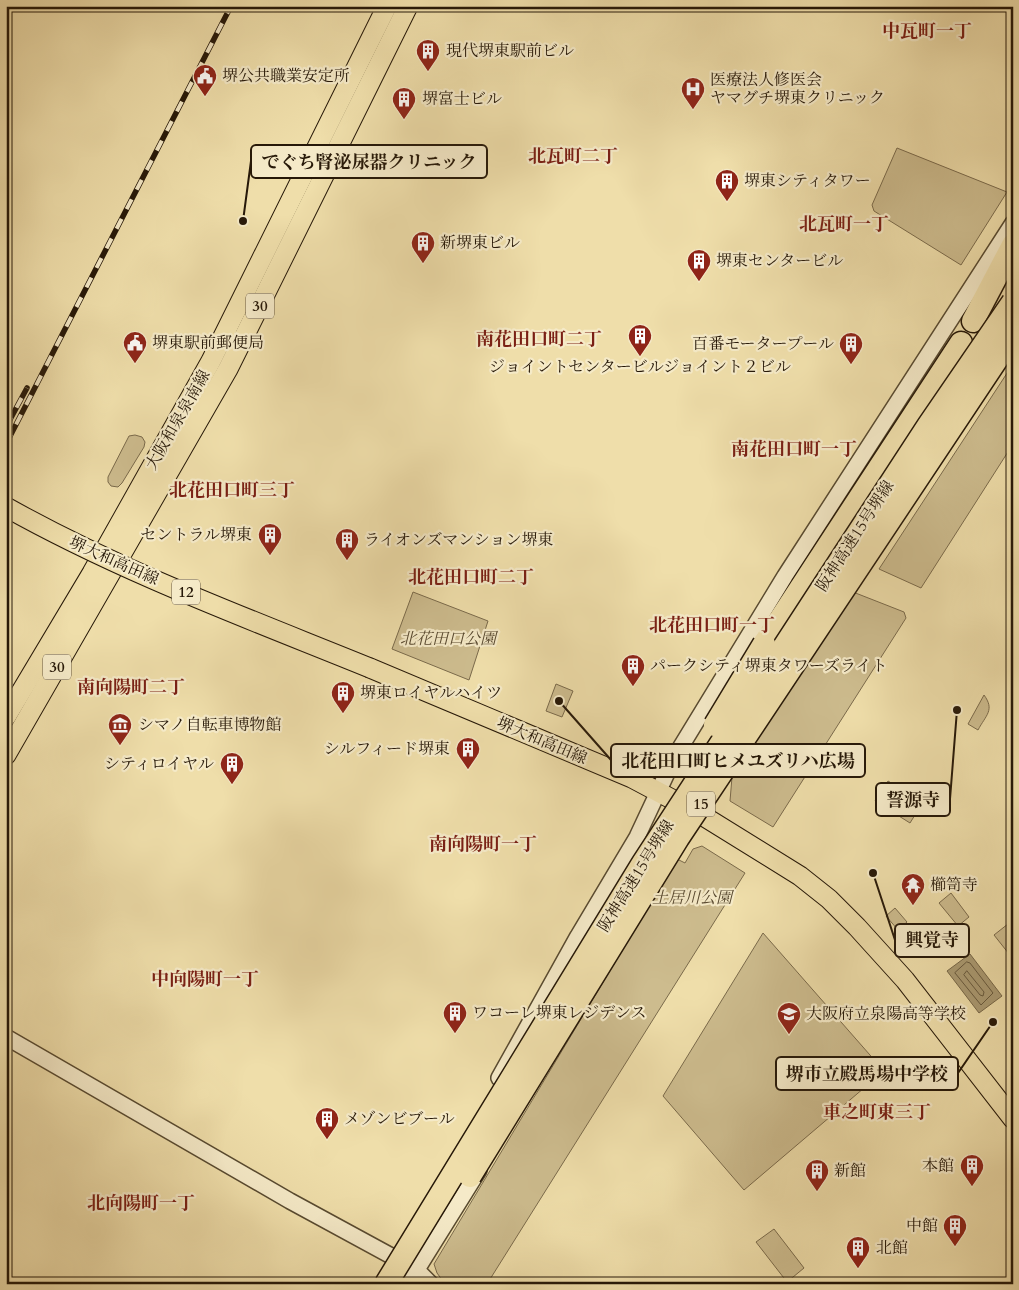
<svg xmlns="http://www.w3.org/2000/svg" width="1019" height="1290" font-family="Cardo,'Noto Serif JP',serif">
	<style>
		.green { fill: #cdbc8e; stroke: #7a6a4b }
		.water { fill: #ab9b73; stroke: #766748 }
		.lines { fill: none; stroke-linecap: round; stroke-linejoin: round }
		.shore { stroke: #685a3e; stroke-width: 1 }
		.tertiary-casing { stroke: #584a30; stroke-width: 18 }
		.primary-casing { stroke: #261808; stroke-width: 21 }
		.motorway-casing { stroke: #261808; stroke-width: 25 }
		.tertiary { stroke: #f5eac8; stroke-width: 15 }
		.primary { stroke: #efdeaa; stroke-width: 19 }
		.motorway { stroke: #efdeaa; stroke-width: 22 }
		.rail-casing { stroke: #261808; stroke-width: 5.5 }
		.rail { stroke: #f5eac8; stroke-width: 4; stroke-dasharray: 11; stroke-linecap: butt }
		.primary-bridge-casing { stroke: #261808; stroke-width: 21; stroke-linecap: butt }
		.motorway-bridge-casing { stroke: #261808; stroke-width: 25; stroke-linecap: butt }
		.primary-bridge { stroke: #efdeaa; stroke-width: 19 }
		.motorway-bridge { stroke: #efdeaa; stroke-width: 22 }
		.labels { text-anchor: middle; dominant-baseline: central; stroke-width: 4.5; stroke-linejoin: round; paint-order: stroke }
		.shield { fill: #f5eac8; stroke: #645742; stroke-width: 1 }
		.shield-label { font-size: 15px; font-weight: bold; fill: #261808 }
		.poi-label { font-size: 16px; fill: #261808; stroke: #f5eac8; text-anchor: start }
		.street-label { font-size: 16px; fill: #261808; stroke: #f5eac8 }
		.park-label { font-size: 16px; font-style: italic; fill: #584930; stroke: #f5eac8 }
		.neighbourhood-label { font-size: 18px; font-weight: bold; fill: #7a1f14; stroke: #f5eac8 }
		.leader { fill: none; stroke: #261808; stroke-width: 2 }
		.callout-dot { fill: #261808; stroke: #f5eac8; stroke-width: 2 }
		.callout { fill: #f5eac8; stroke: #261808; stroke-width: 2 }
		.callout-label { font-size: 18px; text-anchor: middle; font-weight: bold; fill: #261808 }
	</style>
	<rect width="100%" height="100%" fill="#efdeaa"/>
	<filter id="stains"><feTurbulence type="fractalNoise" baseFrequency=".004" numOctaves="4"/><feColorMatrix values="0 0 0 0 .2 0 0 0 0 .09 0 0 0 0 .02 0 0 0 .5 -.17"/></filter>
	<radialGradient id="worn" r=".72"><stop offset=".6" stop-color="#630" stop-opacity="0"/><stop offset="1" stop-color="#630" stop-opacity=".3"/></radialGradient>
	<g class="green">
		<polygon points="897,148 1007,192 961,265 874,211 872,205"/>
		<polygon points="1013,364 1013,444 921,588 879,569"/>
		<polygon points="135,435 142,437 145,442 144,447 122,483 118,487 111,486 108,482 108,477 129,436"/>
		<polygon points="413,592 488,621 469,680 392,649"/>
		<polygon points="853,592 904,612 906,618 773,827 730,801 732,777 729,775"/>
		<polygon points="556,684 573,691 562,717 546,711"/>
		<path d="M984 695C995 710 986 715 978 730L968 724Z"/>
		<polygon points="888,781 923,802 910,823 875,801"/>
		<polygon points="702,846 745,873 487,1284 445,1284 437,1273 434,1264 677,859 685,863 693,849"/>
		<polygon points="951,893 969,917 958,926 939,903"/>
		<polygon points="895,908 907,922 898,930 886,916"/>
		<polygon points="1013,920 1013,959 994,935"/>
		<polygon points="763,933 884,1071 744,1190 663,1096"/>
		<polygon points="774,1229 804,1268 787,1282 756,1242"/>
	</g>
	<polygon class="water" points="970,954 1002,996 979,1013 947,971"/>
	<g class="lines">
		<g class="shore">
			<polygon points="967,962 970,963 993,993 981,1005 955,973"/>
			<polygon points="967,971 984,992 983,996 980,995 964,975"/>
		</g>
		<g class="tertiary-casing">
			<g id="tertiary">
				<polyline points="6,1037 290,1201 417,1270 431,1284"/>
				<polyline points="499,1078 578,936 637,837 674,758 785,576 1013,223"/>
				<polyline points="408,1284 479,1170"/>
			</g>
		</g>
		<g class="primary-casing">
			<g id="primary">
				<polyline points="370,668 632,778 700,814 800,876 829,899 857,927 905,980 1013,1119"/>
				<polyline points="6,717 92,573 211,361 387,6"/>
				<polyline points="6,755 228,369 408,6"/>
			</g>
		</g>
		<g class="motorway-casing">
			<g id="motorway">
				<polyline points="973,321 1013,245"/>
				<polyline points="764,644 961,343"/>
			</g>
		</g>
		<use href="#tertiary" class="tertiary"/>
		<use href="#primary" class="primary"/>
		<use href="#motorway" class="motorway"/>
		<g class="rail-casing">
			<g id="rail">
				<polyline points="6,427 27,388"/>
				<polyline points="6,444 231,6"/>
			</g>
		</g>
		<use href="#rail" class="rail"/>
		<g class="primary-bridge-casing">
			<path id="primary-bridge" d="M6 507C122 572 247 618 370 668"/>
		</g>
		<g class="motorway-bridge-casing">
			<g id="motorway-bridge">
				<polyline points="715,725 764,644"/>
				<polyline points="470,1176 678,838 1013,335"/>
				<polyline points="386,1284 643,863 928,426 1013,302"/>
			</g>
		</g>
		<use href="#primary-bridge" class="primary-bridge"/>
		<use href="#motorway-bridge" class="motorway-bridge"/>
	</g>
	<defs>
		<g id="building-pin" transform="scale(1.25)"><path d="M0 17L-7.5 6A9.5 9.5 0 1 1 7.5 6Z" fill="#8f2418" stroke="#f5eac8"/><path d="M-4-6H4V6H1V3H-1V6H-4ZM-2.5-4.3h1.7v1.8h-1.7ZM.8-4.3h1.7v1.8H.8ZM-2.5-1h1.7V.8h-1.7ZM.8-1h1.7V.8H.8Z" fill="#fff"/></g>
		<g id="civic-pin" transform="scale(1.25)"><path d="M0 17L-7.5 6A9.5 9.5 0 1 1 7.5 6Z" fill="#8f2418" stroke="#f5eac8"/><path d="M-.6-6.5H3V-4.5H.6V-3L4-1V1h2V6H-6V1h2V-1L-.6-3ZM-1.2 2.5V6h2.4V2.5Z" fill="#fff"/></g>
		<g id="hospital-pin" transform="scale(1.25)"><path d="M0 17L-7.5 6A9.5 9.5 0 1 1 7.5 6Z" fill="#8f2418" stroke="#f5eac8"/><path d="M-5-5h3v3.5h4V-5h3V5h-3V1.5h-4V5h-3Z" fill="#fff"/></g>
		<g id="museum-pin" transform="scale(1.25)"><path d="M0 17L-7.5 6A9.5 9.5 0 1 1 7.5 6Z" fill="#8f2418" stroke="#f5eac8"/><path d="M0-6L6-3V-2H-6V-3ZM-5-1h2V3h-2ZM-1-1h2V3h-2ZM3-1h2V3H3ZM-6 4H6V6H-6Z" fill="#fff"/></g>
		<g id="temple-pin" transform="scale(1.25)"><path d="M0 17L-7.5 6A9.5 9.5 0 1 1 7.5 6Z" fill="#8f2418" stroke="#f5eac8"/><path d="M0-6L5-2H3V0L6.5 2.5H4V6H1.5V3h-3V6H-4V2.5H-6.5L-3 0V-2H-5Z" fill="#fff"/></g>
		<g id="school-pin" transform="scale(1.25)"><path d="M0 17L-7.5 6A9.5 9.5 0 1 1 7.5 6Z" fill="#8f2418" stroke="#f5eac8"/><path d="M0-5L7-2L0 1L-7-2ZM-4 1L0 2.5L4 1V4Q0 6-4 4Z" fill="#fff"/></g>
	</defs>
	<g fill-rule="evenodd">
		<use href="#building-pin" x="428" y="51"/>
		<use href="#civic-pin" x="205" y="76"/>
		<use href="#hospital-pin" x="693" y="89"/>
		<use href="#building-pin" x="404" y="99"/>
		<use href="#building-pin" x="727" y="181"/>
		<use href="#building-pin" x="423" y="243"/>
		<use href="#building-pin" x="699" y="261"/>
		<use href="#building-pin" x="640" y="336"/>
		<use href="#civic-pin" x="135" y="343"/>
		<use href="#building-pin" x="851" y="344"/>
		<use href="#building-pin" x="270" y="535"/>
		<use href="#building-pin" x="347" y="540"/>
		<use href="#building-pin" x="633" y="666"/>
		<use href="#building-pin" x="343" y="693"/>
		<use href="#museum-pin" x="120" y="725"/>
		<use href="#building-pin" x="468" y="749"/>
		<use href="#building-pin" x="232" y="764"/>
		<use href="#temple-pin" x="913" y="885"/>
		<use href="#building-pin" x="455" y="1013"/>
		<use href="#school-pin" x="789" y="1014"/>
		<use href="#building-pin" x="327" y="1119"/>
		<use href="#building-pin" x="972" y="1166"/>
		<use href="#building-pin" x="817" y="1171"/>
		<use href="#building-pin" x="955" y="1226"/>
		<use href="#building-pin" x="858" y="1248"/>
	</g>
	<g class="labels">
		<g class="shield">
			<rect x="246" y="293.5" width="28" height="25" rx="4"/>
			<rect x="172" y="579.5" width="28" height="25" rx="4"/>
			<rect x="43" y="654.5" width="28" height="25" rx="4"/>
			<rect x="687" y="791.5" width="28" height="25" rx="4"/>
		</g>
		<g class="shield-label">
			<text x="260" y="306">30</text>
			<text x="186" y="592">12</text>
			<text x="57" y="667">30</text>
			<text x="701" y="804">15</text>
		</g>
		<g class="poi-label">
			<text x="446" y="51">現代堺東駅前ビル</text>
			<text x="222" y="76">堺公共職業安定所</text>
			<text x="710" y="80">医療法人修医会<tspan x="710" dy="18">ヤマグチ堺東クリニック</tspan></text>
			<text x="422" y="99">堺富士ビル</text>
			<text x="744" y="181">堺東シティタワー</text>
			<text x="440" y="243">新堺東ビル</text>
			<text x="716" y="261">堺東センタービル</text>
			<text x="152" y="343">堺東駅前郵便局</text>
			<text x="834" y="344" text-anchor="end">百番モータープール</text>
			<text x="640" y="367" text-anchor="middle">ジョイントセンタービルジョイント２ビル</text>
			<text x="252" y="535" text-anchor="end">セントラル堺東</text>
			<text x="364" y="540">ライオンズマンション堺東</text>
			<text x="650" y="666">パークシティ堺東タワーズライト</text>
			<text x="360" y="693">堺東ロイヤルハイツ</text>
			<text x="138" y="725">シマノ自転車博物館</text>
			<text x="450" y="749" text-anchor="end">シルフィード堺東</text>
			<text x="214" y="764" text-anchor="end">シティロイヤル</text>
			<text x="930" y="885">櫛笥寺</text>
			<text x="472" y="1013">ワコーレ堺東レジデンス</text>
			<text x="806" y="1014">大阪府立泉陽高等学校</text>
			<text x="344" y="1119">メゾンビブール</text>
			<text x="954" y="1166" text-anchor="end">本館</text>
			<text x="834" y="1171">新館</text>
			<text x="938" y="1226" text-anchor="end">中館</text>
			<text x="876" y="1248">北館</text>
		</g>
		<g class="street-label">
			<text transform="translate(178 420) rotate(-60)">大阪和泉泉南線</text>
			<text transform="translate(855 536) rotate(-57)">阪神高速15号堺線</text>
			<text transform="translate(114 561) rotate(24)">堺大和高田線</text>
			<text transform="translate(542 741) rotate(23)">堺大和高田線</text>
			<text transform="translate(636 876) rotate(-58)">阪神高速15号堺線</text>
		</g>
		<g class="park-label">
			<text x="448" y="639">北花田口公園</text>
			<text x="692" y="898">土居川公園</text>
		</g>
		<g class="neighbourhood-label">
			<text x="927" y="31">中瓦町一丁</text>
			<text x="573" y="156">北瓦町二丁</text>
			<text x="844" y="224">北瓦町一丁</text>
			<text x="539" y="339">南花田口町二丁</text>
			<text x="794" y="449">南花田口町一丁</text>
			<text x="232" y="490">北花田口町三丁</text>
			<text x="471" y="577">北花田口町二丁</text>
			<text x="712" y="625">北花田口町一丁</text>
			<text x="131" y="687">南向陽町二丁</text>
			<text x="483" y="844">南向陽町一丁</text>
			<text x="205" y="979">中向陽町一丁</text>
			<text x="877" y="1112">車之町東三丁</text>
			<text x="141" y="1203">北向陽町一丁</text>
		</g>
	</g>
	<path class="leader" d="M243 221L251 161M559 701L611 760M957 710L950 799M873 873L895 940M993 1022L958 1073"/>
	<g class="callout-dot">
		<circle cx="243" cy="221" r="5"/>
		<circle cx="559" cy="701" r="5"/>
		<circle cx="957" cy="710" r="5"/>
		<circle cx="873" cy="873" r="5"/>
		<circle cx="993" cy="1022" r="5"/>
	</g>
	<g class="callout">
		<rect x="251" y="145" width="236" height="33" rx="5"/>
		<rect x="611" y="744" width="254" height="33" rx="5"/>
		<rect x="876" y="783" width="74" height="33" rx="5"/>
		<rect x="895" y="924" width="74" height="33" rx="5"/>
		<rect x="776" y="1057" width="182" height="33" rx="5"/>
	</g>
	<g class="callout-label">
		<text x="369" y="168">でぐち腎泌尿器クリニック</text>
		<text x="738" y="767">北花田口町ヒメユズリハ広場</text>
		<text x="913" y="806">誓源寺</text>
		<text x="932" y="946">興覚寺</text>
		<text x="867" y="1080">堺市立殿馬場中学校</text>
	</g>
	<rect width="1019" height="1290" fill="none" stroke="#efdeaa" stroke-width="25"/>
	<rect x="8" y="8" width="1004" height="1275" fill="none" stroke="#261808" stroke-width="2.5"/>
	<rect x="12" y="12" width="994" height="1265" fill="none" stroke="#261808"/>
	<rect width="100%" height="100%" filter="url(#stains)"/>
	<rect width="100%" height="100%" fill="url(#worn)"/>
</svg>
